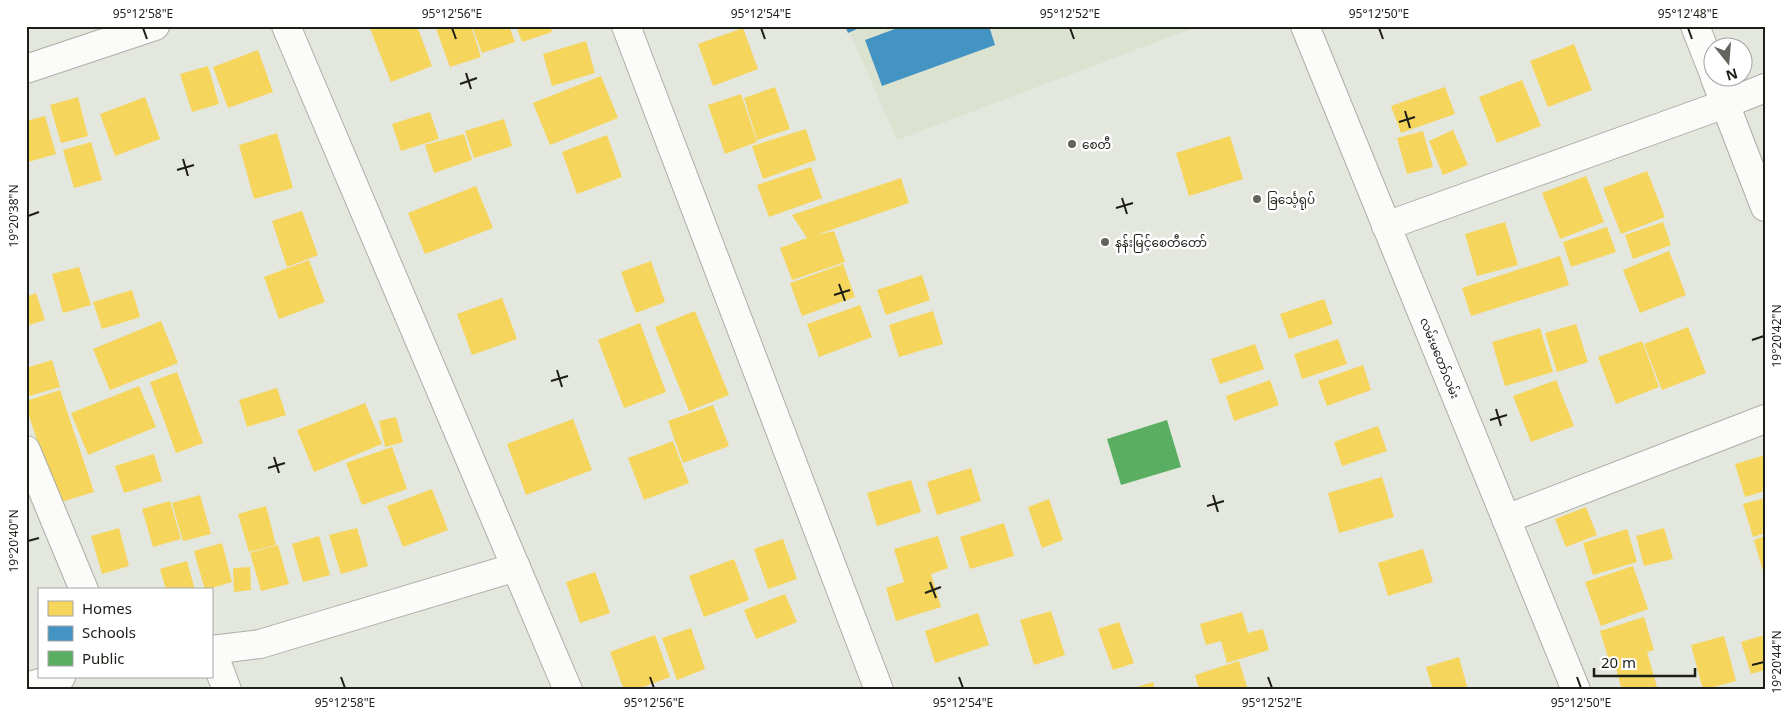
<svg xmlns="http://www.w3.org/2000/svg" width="1791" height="716" font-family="'Noto Sans','Noto Sans Myanmar',sans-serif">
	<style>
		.built { fill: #dce2d0 }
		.homes { fill: #f6d55c }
		.schools { fill: #4393c3 }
		.public { fill: #5aae61 }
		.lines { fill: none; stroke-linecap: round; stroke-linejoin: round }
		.minor-casing { stroke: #abaea6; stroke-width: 30 }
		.minor { stroke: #fbfbfa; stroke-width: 28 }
		.ticks { fill: none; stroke: #1c1e18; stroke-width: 2 }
		.poi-dot { fill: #62645d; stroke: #fff; stroke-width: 2 }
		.labels { text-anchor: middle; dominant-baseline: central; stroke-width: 5; stroke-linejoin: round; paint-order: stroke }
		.poi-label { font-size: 12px; fill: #1c1e18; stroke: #fff; text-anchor: start }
		.street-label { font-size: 12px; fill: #1c1e18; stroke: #fff }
		.neatline { fill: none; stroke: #1c1e18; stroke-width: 2 }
		.ticks-label { font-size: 12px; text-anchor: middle; fill: #1c1e18 }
	</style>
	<rect width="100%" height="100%" fill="#e4e7de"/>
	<polygon class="built" points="847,26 1199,26 897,140"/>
	<g class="homes">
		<polygon points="369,26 417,26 432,66 391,82"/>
		<polygon points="435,26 471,26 481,57 450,67"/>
		<polygon points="472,26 509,26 515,42 482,53"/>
		<polygon points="516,26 550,26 552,32 522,42"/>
		<polygon points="743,28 758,69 713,86 698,44"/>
		<polygon points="586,41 595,73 552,86 543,54"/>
		<polygon points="1574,44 1592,90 1548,107 1530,61"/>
		<polygon points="258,50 273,92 228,108 213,67"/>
		<polygon points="208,66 219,104 192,112 180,74"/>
		<polygon points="601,76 618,118 550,145 533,103"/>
		<polygon points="1522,80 1541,126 1497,143 1479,97"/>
		<polygon points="775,87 790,129 757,140 744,98"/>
		<polygon points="1445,87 1455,114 1401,133 1391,106"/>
		<polygon points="741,94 757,142 725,154 708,105"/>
		<polygon points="78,97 88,136 61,143 50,105"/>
		<polygon points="145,97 160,139 115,156 100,114"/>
		<polygon points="430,112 439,139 401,151 392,124"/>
		<polygon points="45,116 56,154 28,162 26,154 26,121"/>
		<polygon points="504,119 512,146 474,158 465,131"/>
		<polygon points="806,129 816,160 763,179 752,146"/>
		<polygon points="1453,130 1468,165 1443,175 1429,141"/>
		<polygon points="1423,131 1433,167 1407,174 1397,138"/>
		<polygon points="277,133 293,188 254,199 239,145"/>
		<polygon points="464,134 472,160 434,173 425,145"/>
		<polygon points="607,135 622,177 577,194 562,152"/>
		<polygon points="1230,136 1243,179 1189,196 1176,153"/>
		<polygon points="91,142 102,180 74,188 63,150"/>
		<polygon points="811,167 822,198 769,217 757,185"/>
		<polygon points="1647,171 1665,217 1621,234 1603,188"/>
		<polygon points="1586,176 1604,222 1560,239 1542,193"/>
		<polygon points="901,178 909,203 816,235 834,231 845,262 792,280 780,248 807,238 792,215"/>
		<polygon points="476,186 493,228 425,254 408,213"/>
		<polygon points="302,211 318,255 287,267 272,221"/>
		<polygon points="1505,222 1518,265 1477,276 1465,234"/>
		<polygon points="1663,222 1671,245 1633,259 1625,235"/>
		<polygon points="1607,227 1616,252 1571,267 1563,242"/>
		<polygon points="1669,251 1686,295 1640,313 1623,270"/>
		<polygon points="1560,256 1569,285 1471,316 1462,288"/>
		<polygon points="309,260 325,302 279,319 264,277"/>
		<polygon points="651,261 665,302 636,313 621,272"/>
		<polygon points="843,264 855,297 802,316 790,283"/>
		<polygon points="79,267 91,305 63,313 52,274"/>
		<polygon points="922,275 930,300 886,315 877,290"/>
		<polygon points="132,290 140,317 102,329 93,302"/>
		<polygon points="36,293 45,320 26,326 26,297"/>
		<polygon points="502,298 517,339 472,355 457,314"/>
		<polygon points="1324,299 1333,324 1289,339 1280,314"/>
		<polygon points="860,305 872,337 819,357 807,324"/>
		<polygon points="695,311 729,395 689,411 655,327"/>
		<polygon points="933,311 943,344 899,357 889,325"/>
		<polygon points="161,321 178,363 110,390 93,349"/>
		<polygon points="640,323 666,392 624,408 598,340"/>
		<polygon points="1576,324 1588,362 1557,372 1545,333"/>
		<polygon points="1688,327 1706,373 1662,390 1644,344"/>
		<polygon points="1540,328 1553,372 1505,386 1492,342"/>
		<polygon points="1338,339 1347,364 1302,379 1294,354"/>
		<polygon points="1642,341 1659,387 1616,404 1598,357"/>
		<polygon points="1255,344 1264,369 1220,384 1211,359"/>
		<polygon points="52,360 60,387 26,397 26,368"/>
		<polygon points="1363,365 1371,390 1327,406 1318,381"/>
		<polygon points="177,372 203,443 176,453 150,382"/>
		<polygon points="1270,380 1279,405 1234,421 1226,396"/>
		<polygon points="1556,380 1574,426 1531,442 1513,396"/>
		<polygon points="139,386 156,427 88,455 71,413"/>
		<polygon points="277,388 286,415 247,427 239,400"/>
		<polygon points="60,390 94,492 58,503 26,407 26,401"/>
		<polygon points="365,403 382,444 314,472 297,430"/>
		<polygon points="713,405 729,446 683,463 668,421"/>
		<polygon points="396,417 403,442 385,447 379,421"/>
		<polygon points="573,419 592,470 526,495 507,444"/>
		<polygon points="1378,426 1387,451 1342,466 1334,442"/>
		<polygon points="673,441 689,483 644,500 628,458"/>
		<polygon points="392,447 407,489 362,505 346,463"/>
		<polygon points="154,454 162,481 124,493 115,466"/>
		<polygon points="1765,455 1765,491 1745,497 1735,464"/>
		<polygon points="971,468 981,501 937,515 927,482"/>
		<polygon points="1382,477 1394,517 1339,533 1328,493"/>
		<polygon points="911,480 921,512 877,526 867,493"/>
		<polygon points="432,489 448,530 403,547 387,506"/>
		<polygon points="200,495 211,534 183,541 172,503"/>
		<polygon points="1765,498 1765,533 1753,537 1743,504"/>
		<polygon points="1049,499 1063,540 1042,548 1028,507"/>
		<polygon points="170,501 181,539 153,547 142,509"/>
		<polygon points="266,506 276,545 249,552 238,514"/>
		<polygon points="1586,507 1597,535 1566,547 1555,519"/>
		<polygon points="1004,523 1014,556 970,569 960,537"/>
		<polygon points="119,528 129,566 102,574 91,536"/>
		<polygon points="357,528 368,566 341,574 329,535"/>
		<polygon points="1664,528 1673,559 1644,566 1636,536"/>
		<polygon points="1627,529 1637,562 1593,575 1583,543"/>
		<polygon points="319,536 330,575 303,582 292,544"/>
		<polygon points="938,536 948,568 931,574 941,607 896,621 886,588 904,582 894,549"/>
		<polygon points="1765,536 1765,575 1764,575 1754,540"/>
		<polygon points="783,539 797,579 768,589 754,549"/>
		<polygon points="222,543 232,582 205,590 194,551"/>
		<polygon points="278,545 289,584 261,591 250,553"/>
		<polygon points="1423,549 1433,582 1388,596 1378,563"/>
		<polygon points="734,559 749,600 704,617 689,576"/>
		<polygon points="187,561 195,590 166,590 160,569"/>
		<polygon points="1633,566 1648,609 1601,626 1585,582"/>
		<polygon points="250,567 251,590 234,592 233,568"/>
		<polygon points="595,572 610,613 580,623 566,582"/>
		<polygon points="785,594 797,622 756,639 744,610"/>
		<polygon points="1051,611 1065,655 1034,665 1020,620"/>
		<polygon points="1242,612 1248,633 1263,629 1269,650 1227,663 1221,641 1206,645 1200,624"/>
		<polygon points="978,613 989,645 935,663 925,631"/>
		<polygon points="1644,617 1654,650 1647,652 1658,690 1622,690 1614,662 1610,664 1600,631"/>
		<polygon points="1119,622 1134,663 1113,670 1098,629"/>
		<polygon points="691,628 705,669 677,680 662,638"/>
		<polygon points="655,635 670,677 635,690 624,690 610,652"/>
		<polygon points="1765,635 1765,670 1751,674 1741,642"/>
		<polygon points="1724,636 1736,681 1703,690 1691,645"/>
		<polygon points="1459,657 1468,690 1433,690 1426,667"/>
		<polygon points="1239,661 1248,690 1199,690 1195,675"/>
		<polygon points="1153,682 1155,690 1130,690 1130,689"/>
	</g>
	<g class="schools">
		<polygon points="845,26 864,26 848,33"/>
		<polygon points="903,26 989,26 995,45 882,86 865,40"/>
	</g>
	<polygon class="public" points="1167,420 1181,467 1121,485 1107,439"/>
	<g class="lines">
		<g class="minor-casing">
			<g id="minor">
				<polyline points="286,26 568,690"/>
				<polyline points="626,26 879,690"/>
				<polyline points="1305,26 1576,690"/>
				<polyline points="1695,26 1714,74"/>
				<polyline points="26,69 155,26"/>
				<polyline points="1715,78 1765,207"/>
				<polyline points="1386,226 1725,104 1765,88"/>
				<polyline points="26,450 84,590"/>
				<polyline points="1506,519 1765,419"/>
				<polyline points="211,650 260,644 516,567"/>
				<polyline points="212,650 227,690"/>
				<polyline points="26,687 61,677"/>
			</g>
		</g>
		<use href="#minor" class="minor"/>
	</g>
	<path class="ticks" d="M143 28 147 39M452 28 456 39M761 28 765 39M1070 28 1074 39M1379 28 1383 39M1688 28 1692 39M466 73 471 89M460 84 477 78M1405 111 1410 128M1399 122 1415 117M183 159 188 176M177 170 194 165M1122 198 1127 214M1116 208 1133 203M28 216 39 212M839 284 845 301M834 295 850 290M1752 340 1764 336M557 370 562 387M551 381 568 376M1496 409 1501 426M1490 420 1507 415M274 457 279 473M268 468 285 463M1213 495 1218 512M1207 506 1224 501M28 541 39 538M930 582 936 598M925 593 941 587M1752 665 1764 662M341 677 345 688M650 677 654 688M959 677 963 688M1268 677 1272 688M1577 677 1581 688"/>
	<g class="poi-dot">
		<circle cx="1072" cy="144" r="5"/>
		<circle cx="1257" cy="199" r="5"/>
		<circle cx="1105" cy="242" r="5"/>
	</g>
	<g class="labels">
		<g class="poi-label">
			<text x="1082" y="144">စေတီ</text>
			<text x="1267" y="199">ခြင်္သေ့ရုပ်</text>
			<text x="1115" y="242">နန်းမြင့်စေတီတော်</text>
		</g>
		<g class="street-label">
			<text transform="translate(1440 358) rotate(68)">လမ်းမတော်လမ်း</text>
		</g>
	</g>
	<rect width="1791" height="716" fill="none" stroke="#ffffff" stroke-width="55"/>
	<rect x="38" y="588" width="175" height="90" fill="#ffffff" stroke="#a4a5a3"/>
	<rect x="48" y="601" width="25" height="15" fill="#f6d55c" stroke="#a4a5a3"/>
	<text x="82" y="614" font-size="15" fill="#1c1e18">Homes</text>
	<rect x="48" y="626" width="25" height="15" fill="#4393c3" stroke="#a4a5a3"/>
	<text x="82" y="638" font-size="15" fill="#1c1e18">Schools</text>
	<rect x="48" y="651" width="25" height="15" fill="#5aae61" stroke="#a4a5a3"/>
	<text x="82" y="664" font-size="15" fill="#1c1e18">Public</text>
	<g transform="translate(1728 62) rotate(163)"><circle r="24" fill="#ffffff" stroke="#a4a5a3"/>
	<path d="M0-4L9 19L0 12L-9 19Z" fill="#62645d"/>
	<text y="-8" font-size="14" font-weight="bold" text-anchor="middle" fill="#1c1e18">N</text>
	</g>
	<path d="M1594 668v8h101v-8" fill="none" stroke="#1c1e18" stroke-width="2.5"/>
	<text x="1601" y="668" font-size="15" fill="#1c1e18" stroke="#ffffff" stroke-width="4" paint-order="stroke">20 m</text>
	<rect x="28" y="28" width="1736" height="660" class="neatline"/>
	<g class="ticks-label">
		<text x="143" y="18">95°12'58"E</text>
		<text x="452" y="18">95°12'56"E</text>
		<text x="761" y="18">95°12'54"E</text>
		<text x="1070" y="18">95°12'52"E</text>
		<text x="1379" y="18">95°12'50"E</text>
		<text x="1688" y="18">95°12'48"E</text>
		<text transform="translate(14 216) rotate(-90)" y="4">19°20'38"N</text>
		<text transform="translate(1777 336) rotate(-90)" y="4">19°20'42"N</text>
		<text transform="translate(14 541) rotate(-90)" y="4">19°20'40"N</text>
		<text transform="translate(1777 662) rotate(-90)" y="4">19°20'44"N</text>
		<text x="345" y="707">95°12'58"E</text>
		<text x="654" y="707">95°12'56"E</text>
		<text x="963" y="707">95°12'54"E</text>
		<text x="1272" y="707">95°12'52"E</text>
		<text x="1581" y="707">95°12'50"E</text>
	</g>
</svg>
